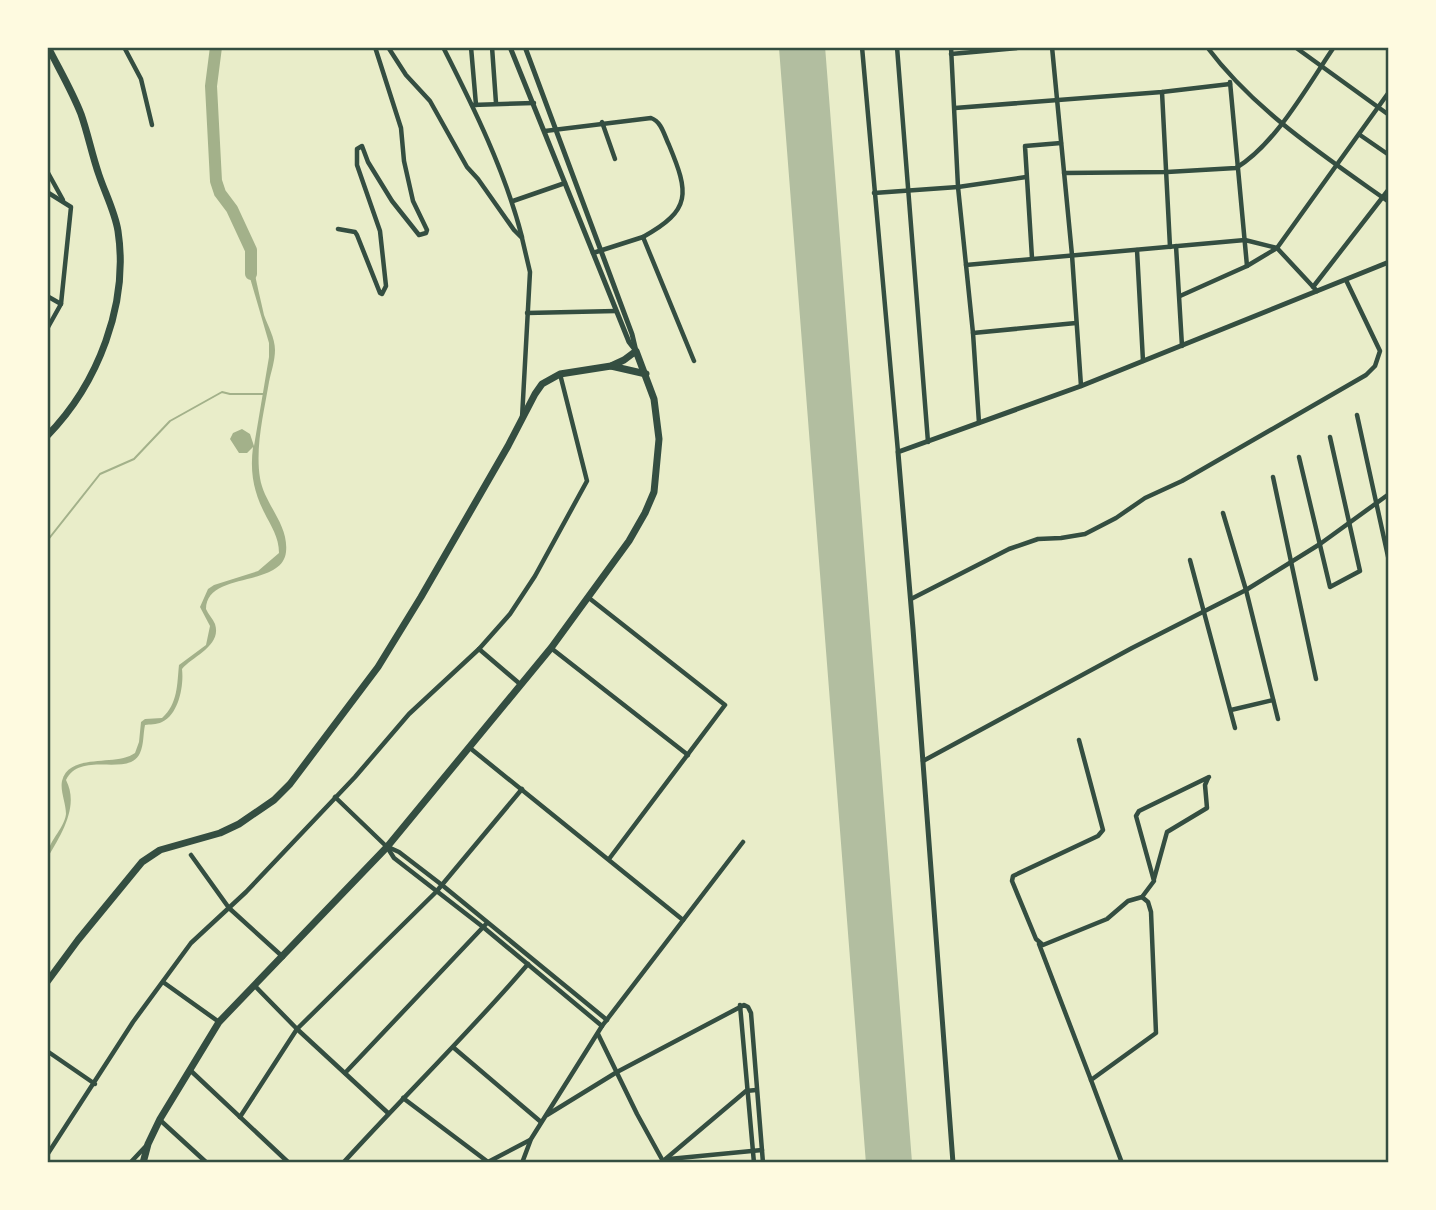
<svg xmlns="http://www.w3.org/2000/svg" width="1436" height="1210" font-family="Arial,sans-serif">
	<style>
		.water { fill: #a3b18a }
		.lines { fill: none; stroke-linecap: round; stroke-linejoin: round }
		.stream { stroke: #a3b18a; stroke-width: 2 }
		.river { stroke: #a3b18a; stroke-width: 12 }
		.runway { stroke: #b2bea0; stroke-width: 46 }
		.minor { stroke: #344e41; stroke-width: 4.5 }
		.tertiary { stroke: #344e41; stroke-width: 5 }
		.trunk { stroke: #344e41; stroke-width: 7 }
		.neatline { fill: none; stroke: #344e41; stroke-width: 2.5 }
	</style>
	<rect width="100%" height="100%" fill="#e9edc9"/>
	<path class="water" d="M253 257C254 276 260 296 264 315 268 326 275 338 275 350 275 361 271 372 269 382 264 412 255 447 260 478 264 504 289 524 286 552 282 588 206 571 206 609 208 614 213 619 215 624 222 646 193 656 182 669 184 685 179 714 162 722 156 725 150 724 145 725 143 734 144 744 140 753 129 778 81 750 66 780 80 807 60 836 47 859 47 841 64 830 66 814 66 803 60 791 62 781 69 752 116 767 135 753L139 742 141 722 145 719 162 718C178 704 177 684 179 665L206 645 210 626 200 607 208 589 214 585 258 571 279 553C279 537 271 526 264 512 253 490 250 471 253 447L247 453H239L230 439 233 433 242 429 250 434 254 446 269 357V343L248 271 247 259Z"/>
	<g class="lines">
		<polyline class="stream" points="47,541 100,474 134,459 170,421 222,392 230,394 263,394"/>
		<polyline class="river" points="216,47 211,86 216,181 220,193 232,209 251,250 251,274"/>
		<polyline class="runway" points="802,47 889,1163"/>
		<g class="minor">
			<polyline points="124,47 141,79 152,125"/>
			<polyline points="388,47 406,75 430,101 467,167 478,179 514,230 522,238 530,272 522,418"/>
			<path d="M443 47C474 108 505 171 522 237"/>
			<polyline points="471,47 476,105"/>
			<polyline points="492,47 496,103"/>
			<polyline points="862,47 898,452"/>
			<polyline points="897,47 928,442"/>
			<polyline points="951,47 958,187 973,333 979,423"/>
			<polyline points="1052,47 1072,255 1081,386"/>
			<path d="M1207 47C1255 111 1324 156 1389 202"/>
			<polyline points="1295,47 1389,115"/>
			<polyline points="951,54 1028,47"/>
			<polyline points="1230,82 1247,266"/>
			<polyline points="1162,92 1170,247"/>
			<polyline points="472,105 534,103"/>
			<polyline points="955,108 1162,92 1230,84"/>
			<polyline points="602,122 615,159"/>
			<path d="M545 131 651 118C662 122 664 135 669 145 689 193 692 210 643 237"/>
			<polyline points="1360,135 1389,155"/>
			<polyline points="47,171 63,200"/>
			<path d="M1064 173 1167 172 1236 168C1276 144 1308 85 1334 47"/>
			<polyline points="47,192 71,207 61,304 47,329"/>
			<polyline points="874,193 958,187 1026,177"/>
			<polyline points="513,201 565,183"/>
			<polyline points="338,229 355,232 357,235 380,293 382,294 386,286 380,231 357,165 357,149 362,146 368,162 392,201 419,235 426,233 427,230 413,201 404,161 401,128 375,47"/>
			<polyline points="1176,246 1182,346"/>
			<polyline points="1137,250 1143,361"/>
			<polyline points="593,253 643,237 694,361"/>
			<polyline points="1032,258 1025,146 1061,143"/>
			<polyline points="966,265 1245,240 1277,248 1317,291"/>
			<polyline points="1313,287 1389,189"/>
			<polyline points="47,296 61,304"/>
			<polyline points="1180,296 1247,266 1277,248 1389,92"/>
			<polyline points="527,313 616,311"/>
			<polyline points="973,333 1076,323"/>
			<polyline points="1357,415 1389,561"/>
			<polyline points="1299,457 1330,587 1360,571 1330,437"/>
			<polyline points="1273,477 1316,679"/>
			<polyline points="1223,513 1246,590 1278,719"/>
			<polyline points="1190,560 1235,728"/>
			<polyline points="589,598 725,705 609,859"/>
			<polyline points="911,599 1009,549 1038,539 1061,538 1085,534 1116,518 1145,498 1182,481 1366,375 1375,366 1380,351 1346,280"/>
			<polyline points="551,648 688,755"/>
			<polyline points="479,649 520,684"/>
			<polyline points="1231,710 1273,700"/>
			<polyline points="1079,740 1103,830 1098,836 1013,876 1012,881 1036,939 1043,945 1107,919 1128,901 1142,897 1148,902 1151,912 1156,1033 1091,1080 1122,1163"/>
			<polyline points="470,748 683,920"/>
			<polyline points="923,761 1132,648 1246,590 1320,544 1389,494"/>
			<polyline points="335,797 387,847 394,858 483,927 602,1026"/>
			<polyline points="388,847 399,852 442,885 607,1020"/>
			<polyline points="191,855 229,908 283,957"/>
			<polyline points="1154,879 1167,832 1207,808 1205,785 1208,778"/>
			<polyline points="1142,897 1154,881 1136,816 1139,811 1209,777"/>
			<polyline points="1039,944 1091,1080"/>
			<polyline points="163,982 219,1022"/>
			<polyline points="254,985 297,1029 388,1113"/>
			<polyline points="740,1005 754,1163"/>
			<polyline points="598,1034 637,1114 664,1163"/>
			<polyline points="454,1048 541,1122"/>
			<polyline points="47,1051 95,1084"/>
			<polyline points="190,1070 289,1163"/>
			<polyline points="345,1073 487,923"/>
			<polyline points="403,1098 488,1162"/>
			<polyline points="547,1115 617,1072 744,1005 748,1007 751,1013 763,1163"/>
			<polyline points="240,1117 297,1029 436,892 522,789"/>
			<polyline points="160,1120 207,1163"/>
			<polyline points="47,1155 133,1022 191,943 246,892 355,777 409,714 479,649 510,614 535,576 587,481 560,374"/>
			<polyline points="669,1159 762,1150"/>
			<polyline points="488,1162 530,1140"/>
			<polyline points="662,1162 746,1091 756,1090"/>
			<polyline points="130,1163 146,1146"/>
			<path d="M343 1163C404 1096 469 1033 528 964"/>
			<polyline points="522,1163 531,1139 602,1026 743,842"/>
		</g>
		<g class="tertiary">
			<polyline points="510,47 629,342 636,351"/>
			<polyline points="525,47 632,334 636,351"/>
			<polyline points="953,1163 913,629 898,452 1081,386 1389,262"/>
		</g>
		<g class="trunk">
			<polyline points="611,366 646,374"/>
			<path d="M47 436C98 384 129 304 118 231 115 212 105 193 99 175 92 155 88 134 81 114 72 91 59 69 48 47"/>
			<polyline points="47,982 78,940 142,862 160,850 220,833 239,824 274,800 290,784 378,667 421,597 508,446 535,394 542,384 560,374 611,366 624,360 636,351 654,399 659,439 654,492 645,513 629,541 551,648 387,847 219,1022 160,1119 148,1144 143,1163"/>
		</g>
	</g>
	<rect width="1436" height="1210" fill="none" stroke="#fefae0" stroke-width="98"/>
	<rect x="49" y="49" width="1338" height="1112" class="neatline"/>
</svg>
